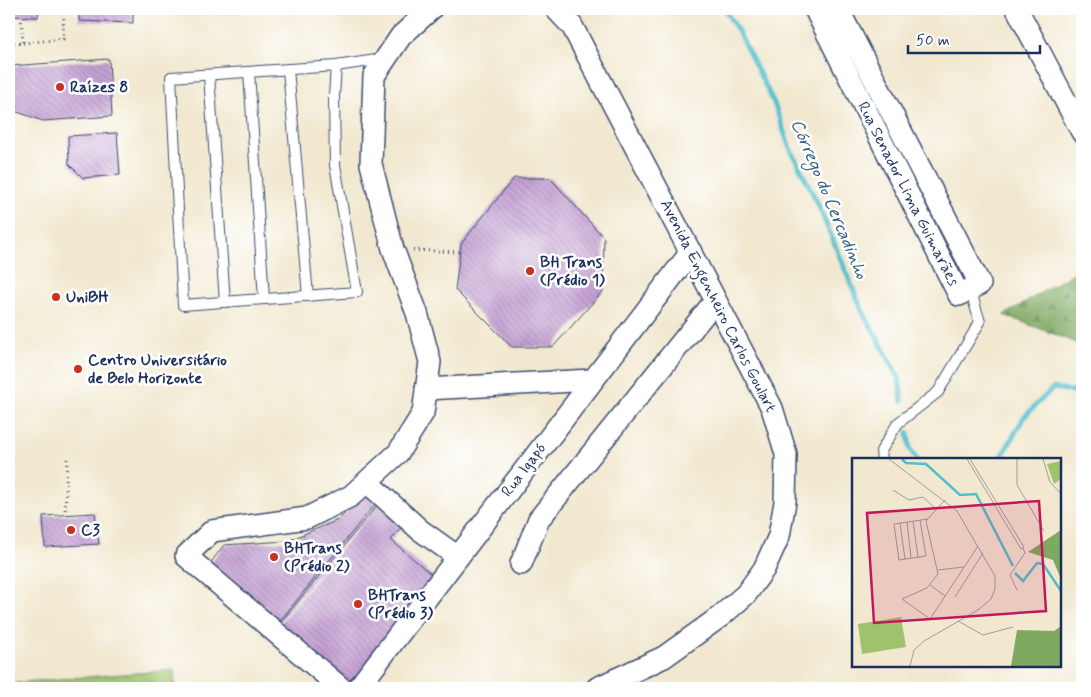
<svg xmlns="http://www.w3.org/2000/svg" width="1091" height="697" font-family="Mynerve,sans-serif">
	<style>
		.green { fill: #9fc36d; stroke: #5d7966 }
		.forest { fill: url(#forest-firs); stroke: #4d6c5f }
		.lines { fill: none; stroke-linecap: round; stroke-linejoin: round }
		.stream { stroke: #52becd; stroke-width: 5 }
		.building { fill: url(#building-back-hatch) }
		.lane-casing { stroke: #3b4b6f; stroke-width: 12 }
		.street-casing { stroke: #3b4b6f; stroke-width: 24 }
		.path { stroke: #3b4b6f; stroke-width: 3; stroke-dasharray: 1 4; stroke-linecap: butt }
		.lane { stroke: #fff; stroke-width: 10 }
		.street { stroke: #fff; stroke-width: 21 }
		.poi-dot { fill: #c8321e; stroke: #fff; stroke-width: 2 }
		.labels { text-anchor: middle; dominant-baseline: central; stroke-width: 5; stroke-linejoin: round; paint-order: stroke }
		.poi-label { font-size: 16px; font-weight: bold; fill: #1b2f5e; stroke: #fff; text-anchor: start }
		.street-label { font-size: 16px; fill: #1b2f5e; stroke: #fff }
		.water-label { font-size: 18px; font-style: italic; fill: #2e6185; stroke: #fff }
		.inset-river { fill: none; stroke: #52becd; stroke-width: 2.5 }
		.inset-road { fill: none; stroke: #9b9ea2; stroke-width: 1 }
		.view { fill: #c2185b; fill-opacity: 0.15; stroke: #c2185b; stroke-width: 2.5 }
		.inset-edge { fill: none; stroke: #1b2f5e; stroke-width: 2.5 }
	</style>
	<defs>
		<pattern id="forest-firs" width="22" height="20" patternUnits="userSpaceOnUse" patternTransform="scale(1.25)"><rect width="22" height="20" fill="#7fa960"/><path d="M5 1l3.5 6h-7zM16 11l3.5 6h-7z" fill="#678a52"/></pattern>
		<pattern id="building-back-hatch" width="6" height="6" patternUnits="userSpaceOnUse" patternTransform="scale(1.25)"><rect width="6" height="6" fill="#c29cd1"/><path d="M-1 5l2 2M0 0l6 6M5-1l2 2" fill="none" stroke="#9d80ad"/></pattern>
	</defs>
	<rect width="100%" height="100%" fill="#fff"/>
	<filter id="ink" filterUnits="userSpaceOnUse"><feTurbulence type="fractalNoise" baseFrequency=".02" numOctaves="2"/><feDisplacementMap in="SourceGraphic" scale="10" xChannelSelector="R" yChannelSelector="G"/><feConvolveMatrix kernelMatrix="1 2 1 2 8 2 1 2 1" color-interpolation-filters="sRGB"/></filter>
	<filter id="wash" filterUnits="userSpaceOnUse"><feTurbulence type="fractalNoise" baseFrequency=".0096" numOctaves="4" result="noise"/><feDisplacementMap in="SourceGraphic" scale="20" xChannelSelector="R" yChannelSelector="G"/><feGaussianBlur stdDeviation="1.12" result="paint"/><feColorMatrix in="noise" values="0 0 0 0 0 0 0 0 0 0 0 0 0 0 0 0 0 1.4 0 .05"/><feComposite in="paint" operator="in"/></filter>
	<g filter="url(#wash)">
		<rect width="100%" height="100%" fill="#f1e8cf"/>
		<polygon class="green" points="174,670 175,688 9,688 9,683"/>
		<polygon class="forest" points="1082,268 1082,345 1004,315"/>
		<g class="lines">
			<g class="stream">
				<polyline points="724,9 737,29 774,103 789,146 817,202 862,310 899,378 902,401"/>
				<polyline points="908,432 910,449 917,460"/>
				<polyline points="1000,460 1024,417 1053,388 1082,393"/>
			</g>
		</g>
		<g id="blocks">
			<g class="building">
				<polygon points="9,9 39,9 38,17 9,16"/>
				<polygon points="79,9 133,9 133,23 79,21"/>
				<polygon points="109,59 112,116 43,121 9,109 9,66"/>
				<polygon points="117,133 120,175 83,178 69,164 68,136"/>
				<polygon points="514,178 550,178 604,238 603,291 553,347 512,347 455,290 461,244"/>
				<polygon points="364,494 376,503 274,628 206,569 224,545 287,541 338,520"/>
				<polygon points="379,503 405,523 391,540 438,580 353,688 277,627"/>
				<polygon points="95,513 99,544 45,547 43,516"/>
			</g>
		</g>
	</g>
	<g filter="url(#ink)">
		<use href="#blocks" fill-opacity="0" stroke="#3b4b6f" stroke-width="1"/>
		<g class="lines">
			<g class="lane-casing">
				<g id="lane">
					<polyline points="336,66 334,96 335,165 357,292 183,305 171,77 336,66 383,59"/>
					<polyline points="288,69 308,296"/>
					<polyline points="249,72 264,299"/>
					<polyline points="209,75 225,302"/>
					<polyline points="882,460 881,451 898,423 938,392 980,322 970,289"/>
				</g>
			</g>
			<g class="street-casing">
				<g id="street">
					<polyline points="556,9 572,26 772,408 786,454 785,502 779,536 764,569 746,594 721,616 664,657 597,688"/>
					<polyline points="815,9 959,295 980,284 838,9"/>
					<polyline points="1017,9 1082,132"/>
					<polyline points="426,389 592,380"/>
					<polyline points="367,482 420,530 458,557"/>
					<polyline points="521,564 539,519 715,301"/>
					<polyline points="341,688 186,556 212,531 307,518 351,496 398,453 423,413 430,362 417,313 393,249 371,164 374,76 401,36 431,9"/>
					<polyline points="358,688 691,252"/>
				</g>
			</g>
			<g class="path">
				<polyline points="9,43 23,43 21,17"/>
				<polyline points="23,43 63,39 64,9"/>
				<polyline points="413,250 460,252"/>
				<polyline points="65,515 67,458"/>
			</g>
			<use href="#lane" class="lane"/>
			<use href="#street" class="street"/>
		</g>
	</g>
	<g class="poi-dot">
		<circle cx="60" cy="87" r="5"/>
		<circle cx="530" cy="271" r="5"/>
		<circle cx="56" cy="297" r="5"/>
		<circle cx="78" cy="369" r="5"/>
		<circle cx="71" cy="530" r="5"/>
		<circle cx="274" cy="557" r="5"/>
		<circle cx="358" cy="604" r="5"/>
	</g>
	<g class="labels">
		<g class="poi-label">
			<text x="70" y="87">Raízes 8</text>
			<text x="540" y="262">BH Trans<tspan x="540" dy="18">(Prédio 1)</tspan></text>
			<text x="66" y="297">UniBH</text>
			<text x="88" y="360">Centro Universitário<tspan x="88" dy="18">de Belo Horizonte</tspan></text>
			<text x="81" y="530">C3</text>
			<text x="284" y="548">BHTrans<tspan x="284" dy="18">(Prédio 2)</tspan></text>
			<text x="368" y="595">BHTrans<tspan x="368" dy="18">(Prédio 3)</tspan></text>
		</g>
		<g class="street-label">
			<text transform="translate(908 194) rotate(63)">Rua Senador Lima Guimarães</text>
			<text transform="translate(718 306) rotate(63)">Avenida Engenheiro Carlos Goulart</text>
			<text transform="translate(524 470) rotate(-53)">Rua Igapó</text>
		</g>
		<g class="water-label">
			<text transform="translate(829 199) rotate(67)">Córrego do Cercadinho</text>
		</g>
	</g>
	<g transform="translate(852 458)">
		<rect width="209" height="209" fill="#f1e8cf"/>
		<path d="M209 3V21L202 26 195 6ZM49 159 54 189 10 196 6 166Z" fill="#9fc36d"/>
		<path d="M209 72V121L201 102 176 94ZM209 168V208H159L165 172 202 173Z" fill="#7fa960"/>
		<path class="inset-river" d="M50 1 54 5 74 6 108 37 124 36 161 108M163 115 171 123 185 105 191 106 209 133"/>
		<path class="inset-road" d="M37 1 105 53 143 118V131L139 141 126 152 72 183 62 192 58 208M115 1 169 91 172 89 118 1M165 1V27L192 73M191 1 198 24 209 36M41 32 57 42 71 39 84 51M93 42 74 63 86 116 75 130 50 141 78 161 126 88M68 62 74 98 47 102 42 66 76 61M61 63 66 99M55 64 59 100M48 65 53 101M86 112 112 109M78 127 93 138M165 132 158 117 173 95 171 90M103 139 131 95M106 163 131 177 161 169"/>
		<path class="view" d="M187 43 194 153 22 165 15 55Z"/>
		<rect width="209" height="209" class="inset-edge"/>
	</g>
	<rect width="1091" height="697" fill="none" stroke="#fff" stroke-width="30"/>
	<path d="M908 45v8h132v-8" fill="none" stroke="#1b2f5e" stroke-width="2.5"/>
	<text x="916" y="45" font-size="15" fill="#1b2f5e" stroke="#ffffff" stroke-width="4" paint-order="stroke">50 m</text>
</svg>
